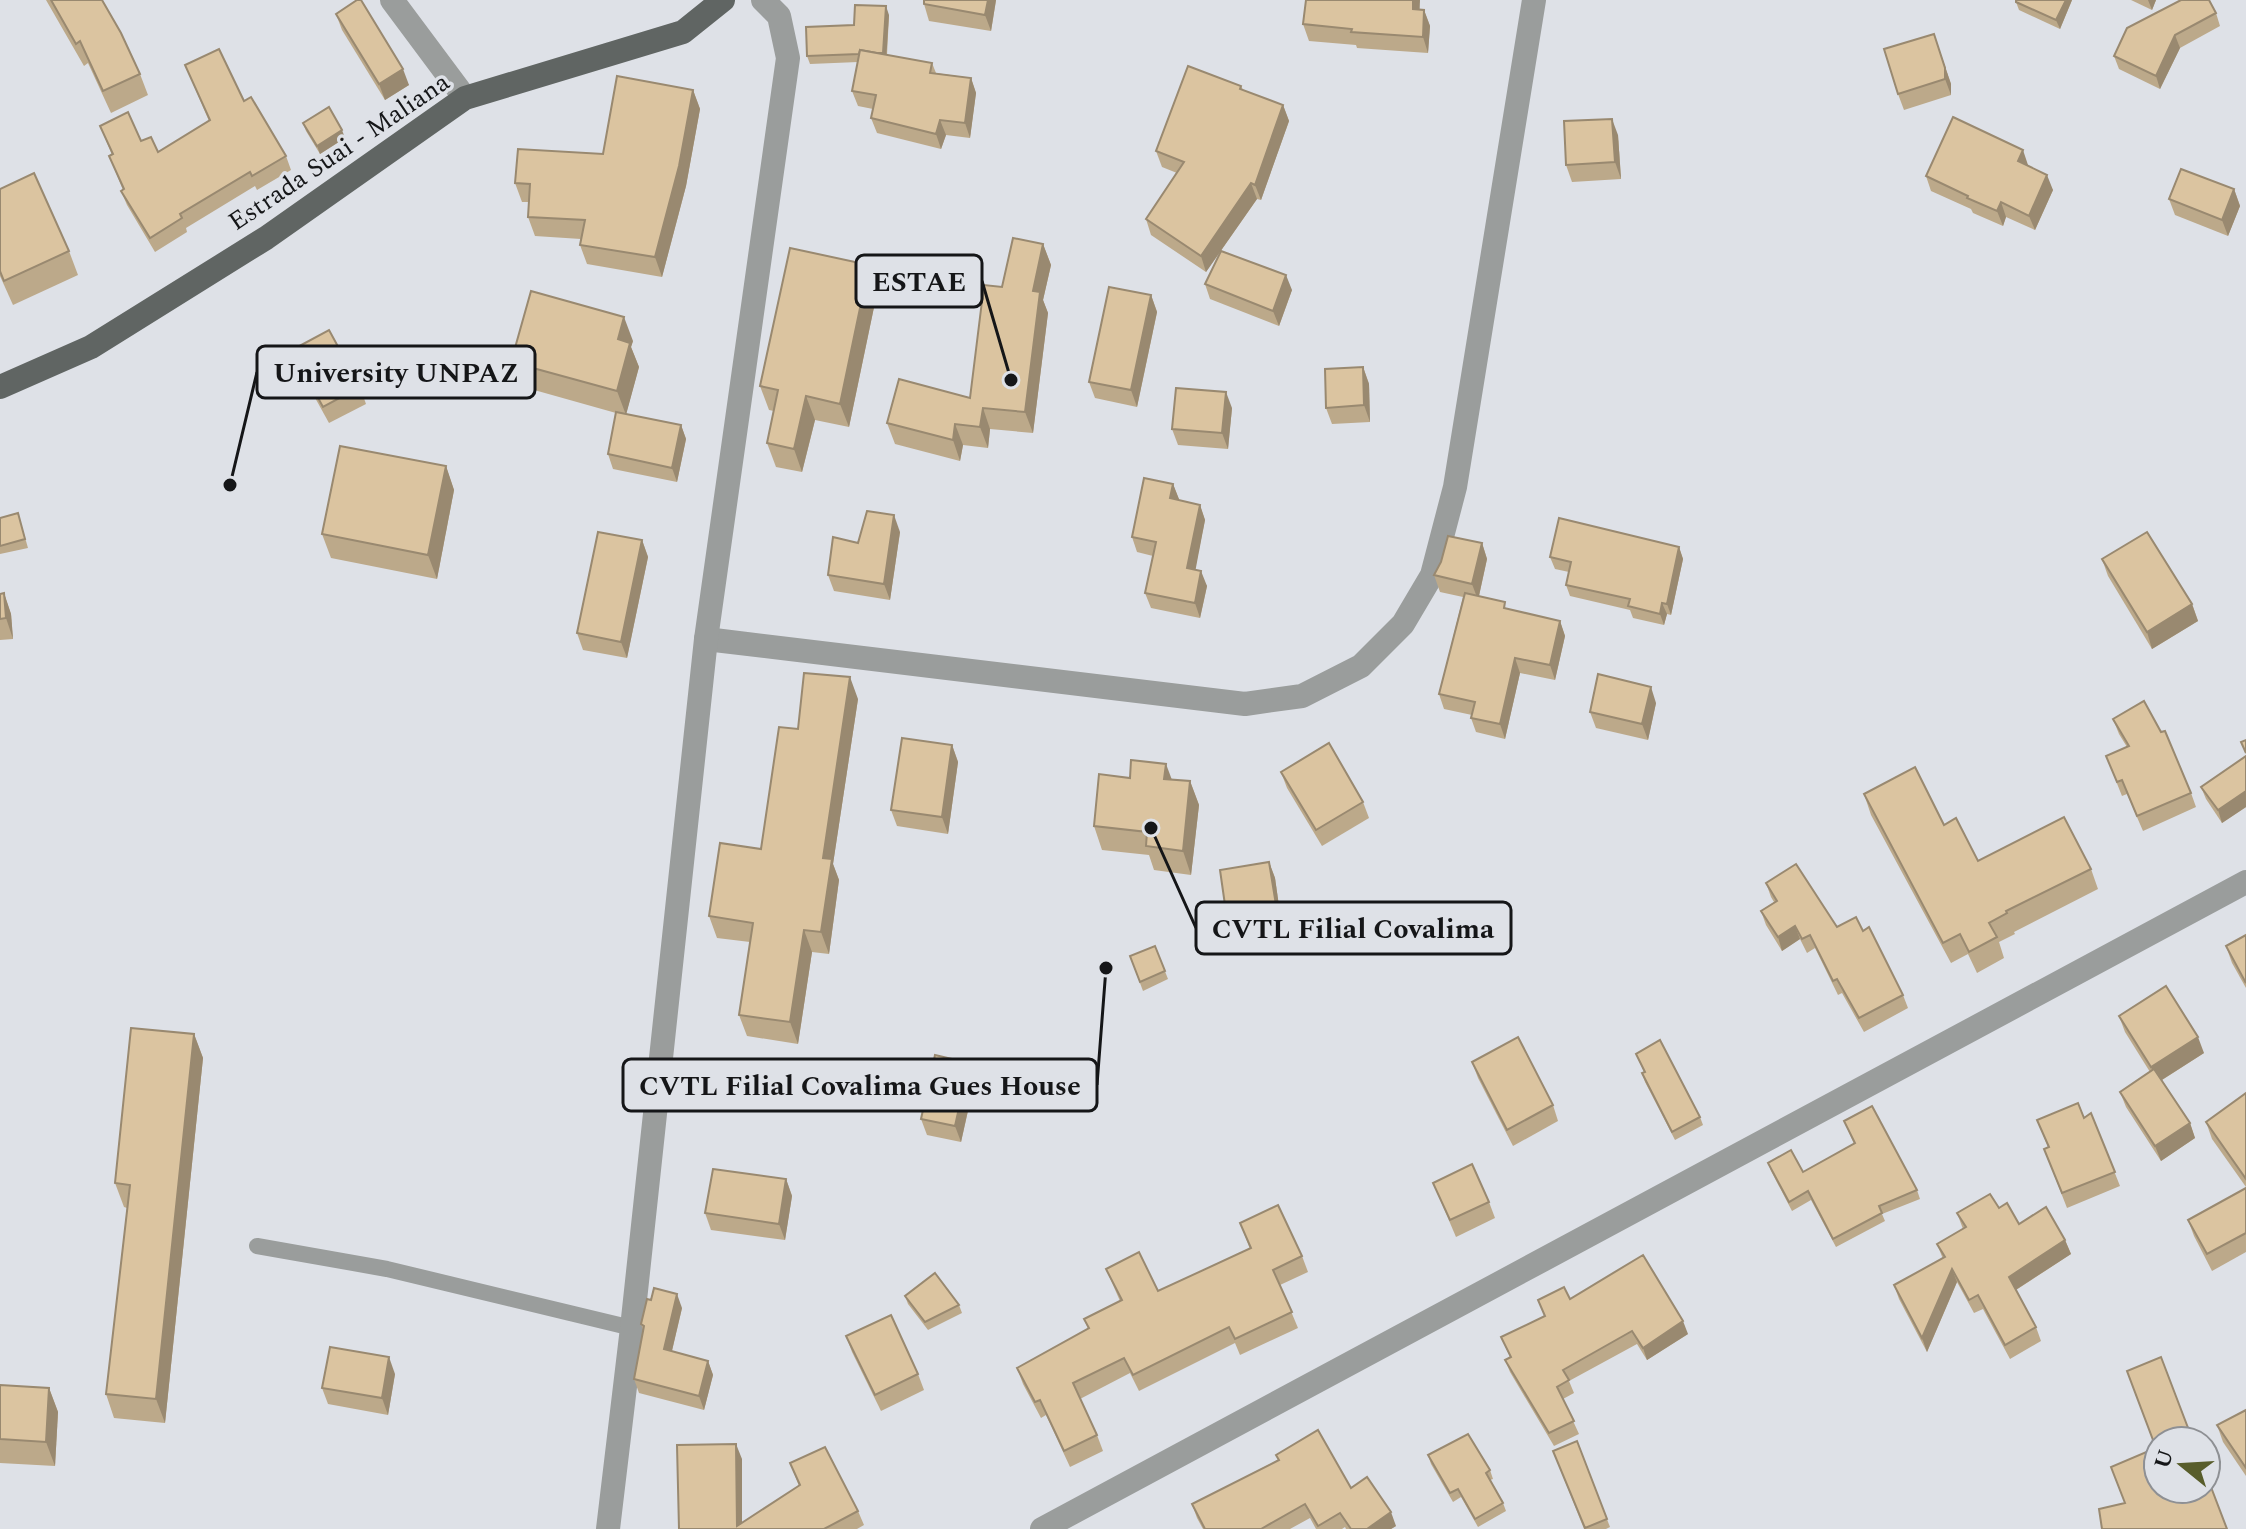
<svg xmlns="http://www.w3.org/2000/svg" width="2246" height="1529" font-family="Spectral,serif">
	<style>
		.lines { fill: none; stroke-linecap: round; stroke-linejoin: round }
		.service { stroke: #9a9d9c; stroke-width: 16 }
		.minor { stroke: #9a9d9c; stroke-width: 24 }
		.primary { stroke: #606563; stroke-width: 24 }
		.wall { fill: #bca98a }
		.shaded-wall { fill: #998970 }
		.building { fill: #dbc4a0; stroke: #998970; stroke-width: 2 }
		.labels { text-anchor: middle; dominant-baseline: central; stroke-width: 7; stroke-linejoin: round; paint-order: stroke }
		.street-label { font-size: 26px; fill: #151618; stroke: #dee1e7 }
		.leader { fill: none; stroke: #151618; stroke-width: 3 }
		.callout-dot { fill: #151618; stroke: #dee1e7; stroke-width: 3 }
		.callout { fill: #dee1e7; stroke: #151618; stroke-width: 3 }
		.callout-label { font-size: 28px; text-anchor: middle; font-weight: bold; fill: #151618 }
	</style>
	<rect width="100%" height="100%" fill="#dee1e7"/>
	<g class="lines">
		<polyline class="service" points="257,1246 387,1269 632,1328"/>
		<g class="minor">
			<polyline points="392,0 465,98"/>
			<polyline points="706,639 1245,704 1302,696 1361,666 1403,624 1432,575 1455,487 1534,0"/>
			<polyline points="608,1529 632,1328 706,639 788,58 779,16 763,0"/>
			<polyline points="1042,1529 2246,882"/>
		</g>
		<polyline class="primary" points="0,387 91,347 266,238 465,98 683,32 723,0"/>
	</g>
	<g class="wall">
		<polygon points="46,0 102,0 140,74 148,95 111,113 88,63 84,66"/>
		<polygon points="924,0 996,0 991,31 929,21 924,4"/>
		<polygon points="2072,0 2060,29 2019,10 2016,2"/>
		<polygon points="2131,0 2156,0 2152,10"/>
		<polygon points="1420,9 1424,10 1430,26 1428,53 1357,48 1356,45 1309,41 1303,24"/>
		<polygon points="2216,13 2220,26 2180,48 2160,89 2119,69 2114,56"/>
		<polygon points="336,14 409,85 385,100 342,30"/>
		<polygon points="889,15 887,55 932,63 936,73 971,78 976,93 970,138 946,135 941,149 877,133 871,118 873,109 858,106 852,91 858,62 810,64 807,56 854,25"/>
		<polygon points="1934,34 1951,84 1951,95 1904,110 1898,94"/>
		<polygon points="185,65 244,101 286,156 291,170 257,190 255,186 186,228 187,232 155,252 127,205 121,191 123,190 109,156 112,155 100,126 141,141 158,152 209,121"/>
		<polygon points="1241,86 1243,90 1283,105 1289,121 1261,200 1257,199 1206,272 1151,235 1146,219 1177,173 1162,167 1156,151"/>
		<polygon points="693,90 700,109 686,186 662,277 587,264 580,245 581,239 535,236 528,217 529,202 522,202 515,183 603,154"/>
		<polygon points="303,123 345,138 320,154 306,131"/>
		<polygon points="1618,135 1621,179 1572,182 1566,165"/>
		<polygon points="2028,165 2028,166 2053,190 2035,230 2006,217 2003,226 1973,213 1971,209 1931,191 1926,176"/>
		<polygon points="0,189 69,251 78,275 13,305 0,276"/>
		<polygon points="2234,189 2240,206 2228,236 2175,215 2169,199"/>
		<polygon points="1043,244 1051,265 1043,300 1048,313 1033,433 990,429 988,448 963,445 960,461 895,444 887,423 970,398 1002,287"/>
		<polygon points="869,265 878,288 849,427 815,420 802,472 776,467 767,443 774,411 769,410 760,386"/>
		<polygon points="1205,284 1292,290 1279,326 1210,299"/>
		<polygon points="1151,295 1157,312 1137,407 1095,398 1089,382"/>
		<polygon points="633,341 631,347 639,367 626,414 681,425 686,439 677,482 613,469 608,454 616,413 520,386 511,362"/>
		<polygon points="292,350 360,387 366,404 329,423 298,367"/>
		<polygon points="1363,367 1369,384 1370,422 1332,424 1326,408"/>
		<polygon points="1232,408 1228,449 1178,445 1172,429"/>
		<polygon points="446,466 454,490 437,579 331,558 322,534"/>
		<polygon points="1173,484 1179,500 1200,505 1205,520 1195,569 1207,586 1200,618 1151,608 1145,593 1153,556 1137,552 1132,537"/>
		<polygon points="18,513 28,548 0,554 0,518"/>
		<polygon points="900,532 890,600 834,591 828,575 858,543"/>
		<polygon points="642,540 648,557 627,658 583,650 577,633"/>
		<polygon points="1482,543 1487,559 1479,596 1508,609 1560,621 1565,636 1555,680 1520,673 1505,739 1476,732 1471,718 1472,715 1444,709 1439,694 1463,597 1440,592 1434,575"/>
		<polygon points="1679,547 1683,559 1671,615 1667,614 1664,625 1633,618 1630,610 1570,596 1566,585 1569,572 1555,569 1550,557"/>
		<polygon points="2102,559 2192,604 2198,621 2152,649 2108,576"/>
		<polygon points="4,593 11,614 13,639 0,640 0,594"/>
		<polygon points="858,699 833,864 839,880 829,954 812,952 798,1044 747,1036 739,1015 750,942 717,938 709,916 761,849 798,729"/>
		<polygon points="1656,703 1648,740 1596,728 1590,712"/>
		<polygon points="2113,719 2191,793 2196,807 2143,831 2127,794 2122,796 2106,756 2127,747 2119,734"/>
		<polygon points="952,745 958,762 948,834 897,826 891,810"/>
		<polygon points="2246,756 2246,807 2222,823 2206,799 2201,787"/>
		<polygon points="1281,772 1363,802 1369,818 1322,846 1287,788"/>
		<polygon points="1130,778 1190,781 1199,805 1191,875 1154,870 1149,855 1102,850 1094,826"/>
		<polygon points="1864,794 1944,825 1978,861 2091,869 2098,889 2014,932 2015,934 1999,942 2004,958 1977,973 1968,954 1951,963 1871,815"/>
		<polygon points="1269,862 1275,878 1282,927 1233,936 1227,919"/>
		<polygon points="1766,883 1837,927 1863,931 1903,995 1908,1008 1864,1032 1842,993 1838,995 1815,948 1807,953 1800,939 1782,951 1766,925 1761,911 1774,902 1771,897"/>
		<polygon points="2246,935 2246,988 2232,963 2226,946"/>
		<polygon points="1155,946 1168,979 1143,991 1130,956"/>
		<polygon points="2119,1016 2204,1053 2162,1080 2190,1123 2195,1138 2161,1161 2126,1107 2120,1092 2150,1072 2125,1032"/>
		<polygon points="194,1034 203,1058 165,1423 114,1418 106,1394 127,1208 124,1207 115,1183"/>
		<polygon points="1636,1054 1700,1117 1703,1125 1675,1140 1645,1082 1642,1073 1644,1072"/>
		<polygon points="1472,1062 1553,1105 1558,1121 1513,1146 1478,1078"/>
		<polygon points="969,1063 975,1079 961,1142 927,1135 921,1119"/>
		<polygon points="2246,1093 2246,1187 2212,1139 2206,1122"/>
		<polygon points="2091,1113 2120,1186 2067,1208 2044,1149 2048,1147 2037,1120 2084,1118"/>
		<polygon points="1844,1121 1917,1190 1920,1199 1882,1214 1885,1221 1836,1247 1811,1200 1792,1211 1771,1171 1768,1163 1803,1172 1854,1144"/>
		<polygon points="786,1179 792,1196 785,1240 711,1230 705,1213"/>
		<polygon points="1433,1183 1489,1202 1495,1218 1456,1237"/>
		<polygon points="2246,1188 2246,1252 2212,1271 2194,1236 2188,1220"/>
		<polygon points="1999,1208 2019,1224 2065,1240 2071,1254 2016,1290 2036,1327 2041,1341 2010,1359 1983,1309 1974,1313 1957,1282 1927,1352 1899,1299 1894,1285 1943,1259 1937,1244 1963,1229 1957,1213"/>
		<polygon points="1240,1223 1302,1256 1308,1272 1280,1285 1298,1328 1240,1355 1235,1343 1139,1391 1130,1373 1080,1399 1097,1435 1103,1451 1070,1467 1046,1415 1041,1418 1023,1384 1017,1368 1088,1329 1084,1319 1120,1301 1106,1269 1158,1291 1250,1249"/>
		<polygon points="905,1296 959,1305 962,1313 928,1330 908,1304"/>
		<polygon points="1570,1299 1688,1334 1647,1360 1637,1344 1569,1381 1574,1393 1563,1399 1579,1434 1554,1446 1510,1372 1505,1360 1510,1357 1501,1337 1545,1316 1538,1300"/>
		<polygon points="682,1308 672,1351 708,1361 713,1375 704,1410 639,1393 634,1379 643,1330 641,1324"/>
		<polygon points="846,1336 918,1374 924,1390 881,1411 852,1352"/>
		<polygon points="395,1374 388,1415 328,1404 322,1388"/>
		<polygon points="0,1385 49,1388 58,1412 55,1466 0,1463"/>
		<polygon points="2246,1410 2246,1476 2223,1442 2217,1425"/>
		<polygon points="1577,1441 1610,1527 1606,1529 1584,1529 1553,1451"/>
		<polygon points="1276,1455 1351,1488 1396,1526 1391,1529 1346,1529 1345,1527 1342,1529 1316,1529 1310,1518 1290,1529 1203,1529 1197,1518 1192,1504 1278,1460"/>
		<polygon points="1428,1455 1490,1470 1493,1479 1490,1480 1503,1503 1506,1511 1478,1527 1461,1497 1453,1502 1431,1464"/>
		<polygon points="742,1459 742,1523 799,1486 790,1463 858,1511 864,1525 857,1529 679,1529"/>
	</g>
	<g class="shaded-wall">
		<polygon points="988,0 996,0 991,31 985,15"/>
		<polygon points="1413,0 1420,0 1419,25 1413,9"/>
		<polygon points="2066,0 2072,0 2060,29 2056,20"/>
		<polygon points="2148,0 2156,0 2152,10"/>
		<polygon points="886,6 889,15 886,61 883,53"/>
		<polygon points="1424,10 1430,26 1428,53 1423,37"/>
		<polygon points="1934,34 1951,84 1951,95 1945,79"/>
		<polygon points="2175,35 2180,48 2160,89 2156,76"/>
		<polygon points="403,69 409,85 385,100 379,84"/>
		<polygon points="971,78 976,93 970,138 965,123"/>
		<polygon points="693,90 700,109 686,186 662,277 655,257"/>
		<polygon points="1283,105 1289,121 1261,200 1255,185"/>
		<polygon points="1612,119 1618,135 1621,179 1615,162"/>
		<polygon points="940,120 946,135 941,149 936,134"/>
		<polygon points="342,130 345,138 320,154 317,146"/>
		<polygon points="2023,150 2028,165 2023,176 2018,161"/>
		<polygon points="2047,175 2053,190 2035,230 2029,216"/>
		<polygon points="1251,183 1257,199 1206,272 1201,256"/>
		<polygon points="2234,189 2240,206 2228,236 2222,220"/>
		<polygon points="2001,202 2006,217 2003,226 1997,211"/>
		<polygon points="1043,244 1051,265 1043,300 1048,313 1033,433 1025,412 1033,291"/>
		<polygon points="869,265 878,288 849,427 840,404"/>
		<polygon points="1286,275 1292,290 1279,326 1273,311"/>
		<polygon points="1151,295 1157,312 1137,407 1131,390"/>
		<polygon points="624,317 633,341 631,347 639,367 626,415 617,391 618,339"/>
		<polygon points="1363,367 1369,384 1370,422 1364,405"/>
		<polygon points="1226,392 1232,408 1228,449 1222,433"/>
		<polygon points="806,396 815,420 802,472 794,449"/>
		<polygon points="983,408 990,429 988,448 980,427"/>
		<polygon points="955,424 963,445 960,461 953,440"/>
		<polygon points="681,425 686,439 677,482 672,468"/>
		<polygon points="446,466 454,490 437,579 428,555"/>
		<polygon points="1173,484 1179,499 1176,514 1170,498"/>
		<polygon points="1200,505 1205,520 1193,583 1187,568"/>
		<polygon points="894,515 900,532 890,600 884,584"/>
		<polygon points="642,540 648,557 627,658 621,642"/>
		<polygon points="1482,543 1487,559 1478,600 1472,584"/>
		<polygon points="1679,547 1683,559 1671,615 1667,604"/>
		<polygon points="1201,571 1207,586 1200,618 1195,603"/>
		<polygon points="4,593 11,614 13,639 6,618"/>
		<polygon points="1662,603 1667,614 1664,625 1660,614"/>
		<polygon points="2192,604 2198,621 2152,649 2147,632"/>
		<polygon points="1560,621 1565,636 1555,680 1550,665"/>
		<polygon points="1515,658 1520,673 1505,739 1500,724"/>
		<polygon points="850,677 858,699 833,864 839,880 829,954 821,932 823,858"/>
		<polygon points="1651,687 1656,703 1648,740 1642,724"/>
		<polygon points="952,745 958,762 948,834 942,817"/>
		<polygon points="1166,764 1175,788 1164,779"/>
		<polygon points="1190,781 1199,805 1191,875 1183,851"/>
		<polygon points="2246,791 2246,807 2222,823 2218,810"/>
		<polygon points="1269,862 1275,878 1282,927 1277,911"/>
		<polygon points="1795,926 1800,939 1782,951 1778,937"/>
		<polygon points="804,930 812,952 798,1044 790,1022"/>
		<polygon points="194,1034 203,1058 165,1423 156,1399"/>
		<polygon points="2198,1037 2204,1053 2157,1083 2151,1067"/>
		<polygon points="969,1063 975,1079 961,1142 955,1126"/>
		<polygon points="2190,1123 2195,1138 2161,1161 2155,1146"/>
		<polygon points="786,1179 792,1196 785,1240 779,1224"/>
		<polygon points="2065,1240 2071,1254 2014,1291 2009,1277"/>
		<polygon points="1952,1269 1957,1282 1927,1352 1922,1338"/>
		<polygon points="677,1294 682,1308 669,1363 664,1349"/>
		<polygon points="1683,1321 1688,1334 1647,1360 1643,1348"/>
		<polygon points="389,1357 395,1374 388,1415 382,1398"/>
		<polygon points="708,1361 713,1375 704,1410 699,1396"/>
		<polygon points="49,1388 58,1412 55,1466 46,1442"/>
		<polygon points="736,1444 742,1459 742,1529 737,1526"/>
		<polygon points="1391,1512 1396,1526 1391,1529 1367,1529"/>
	</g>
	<g class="building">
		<polygon points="51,0 102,0 121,33 140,74 103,91 80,41 76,44"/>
		<polygon points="357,0 361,0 403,69 379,84 336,14"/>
		<polygon points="924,0 988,0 985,15 924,4"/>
		<polygon points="1306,0 1413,0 1413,9 1424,10 1423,37 1351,32 1352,29 1303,24"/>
		<polygon points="2016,0 2066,0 2056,20 2016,2"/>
		<polygon points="2181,0 2209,0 2216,13 2175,35 2156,76 2114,56 2127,28"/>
		<polygon points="855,5 886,6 883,53 877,53 860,50 859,54 807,56 806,27 854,25"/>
		<polygon points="1934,34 1945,68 1945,79 1898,94 1884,49"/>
		<polygon points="219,49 244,101 251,97 286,156 252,176 250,172 180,214 182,218 150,238 121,191 124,189 109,156 113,154 100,126 128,112 141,141 151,137 158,152 210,120 185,65"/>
		<polygon points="860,50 932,63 930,73 971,78 965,123 940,120 936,134 871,118 876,95 852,91"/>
		<polygon points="1188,66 1241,86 1240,89 1283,105 1255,185 1251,183 1201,256 1146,219 1184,162 1156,151"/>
		<polygon points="617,76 693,90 679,166 655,257 580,245 585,220 528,217 530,184 515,183 518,149 603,154"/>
		<polygon points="329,107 342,130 317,146 303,123"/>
		<polygon points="1953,117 2023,150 2018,161 2047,175 2029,216 2001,202 1997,211 1967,198 1968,196 1926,176"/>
		<polygon points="1612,119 1615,162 1566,165 1564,121"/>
		<polygon points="2181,169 2234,189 2222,220 2169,199"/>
		<polygon points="34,173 69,251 4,281 0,271 0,189"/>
		<polygon points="1013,238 1043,244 1033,291 1040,292 1025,412 983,408 980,427 955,424 953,440 887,423 899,379 970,398 984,285 1002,287"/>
		<polygon points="790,248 869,265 840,404 806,396 794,449 767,443 778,390 760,386"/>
		<polygon points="1221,251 1286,275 1273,311 1205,284"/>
		<polygon points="1109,287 1151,295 1131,390 1089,382"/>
		<polygon points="531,291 624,317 618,339 630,343 617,391 511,362"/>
		<polygon points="329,330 360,387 323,407 292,350"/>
		<polygon points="1363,367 1364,405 1326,408 1325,369"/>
		<polygon points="1176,388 1226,392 1222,433 1172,429"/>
		<polygon points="616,412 681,425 672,468 608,454"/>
		<polygon points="340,446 446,466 428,555 322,534"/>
		<polygon points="1144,478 1173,484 1170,498 1200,505 1187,568 1201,571 1195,603 1145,593 1156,542 1132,537"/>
		<polygon points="867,511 894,515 884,584 828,575 833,537 858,543"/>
		<polygon points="18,513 25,539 0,546 0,518"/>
		<polygon points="1559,518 1679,547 1667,604 1662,603 1660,614 1628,606 1630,599 1566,585 1571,562 1550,557"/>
		<polygon points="598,532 642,540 621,642 577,633"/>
		<polygon points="2147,532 2192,604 2147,632 2102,559"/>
		<polygon points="1448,536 1482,543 1472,584 1434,575 1441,562"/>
		<polygon points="4,593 6,618 0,619 0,594"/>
		<polygon points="1465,593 1505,602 1504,608 1560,621 1550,665 1515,658 1500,724 1471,718 1475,702 1439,694"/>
		<polygon points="804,673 850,677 823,858 832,859 821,932 804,930 790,1022 739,1015 753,923 709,916 720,843 761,849 779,727 798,729"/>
		<polygon points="1598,674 1651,687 1642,724 1590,712"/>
		<polygon points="2144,701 2161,732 2165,731 2191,793 2137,816 2122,780 2117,782 2106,756 2129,746 2113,719"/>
		<polygon points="902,738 952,745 942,817 891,810"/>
		<polygon points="2246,740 2246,753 2241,742"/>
		<polygon points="1329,743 1363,802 1316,830 1281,772"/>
		<polygon points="2246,756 2246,791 2218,810 2201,787"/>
		<polygon points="1131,760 1166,764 1164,779 1190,781 1183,851 1146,846 1147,832 1094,826 1099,774 1130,778"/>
		<polygon points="1915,767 1944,825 1956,818 1978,861 2064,817 2091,869 2006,911 2007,913 1989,923 1997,937 1969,952 1960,934 1943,943 1864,794"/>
		<polygon points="1269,862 1277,911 1227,919 1220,870"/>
		<polygon points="1796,864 1837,927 1856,917 1863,931 1869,927 1903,995 1859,1018 1837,979 1833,981 1810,935 1802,939 1795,926 1778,937 1761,911 1777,901 1766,883"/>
		<polygon points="2246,935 2246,983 2226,946"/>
		<polygon points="1155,946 1165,971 1140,982 1130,956"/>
		<polygon points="2166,986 2198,1037 2151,1067 2119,1016"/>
		<polygon points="131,1028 194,1034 156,1399 106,1394 130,1185 115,1183"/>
		<polygon points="1518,1037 1553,1105 1507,1130 1472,1062"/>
		<polygon points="1660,1040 1700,1117 1672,1132 1642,1073 1645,1072 1636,1054"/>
		<polygon points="935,1055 969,1063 955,1126 921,1119"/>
		<polygon points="2154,1069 2190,1123 2155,1146 2120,1092"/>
		<polygon points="2246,1093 2246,1179 2206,1122"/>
		<polygon points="2078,1103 2084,1118 2091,1113 2115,1172 2062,1193 2044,1149 2049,1147 2037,1120"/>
		<polygon points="1872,1106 1917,1190 1879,1206 1882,1213 1833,1239 1808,1191 1789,1202 1768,1163 1791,1150 1803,1172 1855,1143 1844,1121"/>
		<polygon points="1472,1164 1489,1202 1450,1220 1433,1183"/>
		<polygon points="713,1169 786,1179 779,1224 705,1213"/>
		<polygon points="2246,1188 2246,1233 2207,1254 2188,1220"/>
		<polygon points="1990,1194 1999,1208 2007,1203 2019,1224 2046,1207 2065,1240 2009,1277 2036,1327 2005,1345 1978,1295 1969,1300 1952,1269 1922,1338 1894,1285 1945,1257 1937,1244 1966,1227 1957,1213"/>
		<polygon points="1278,1205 1302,1256 1273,1270 1292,1312 1235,1339 1229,1327 1133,1375 1124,1358 1073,1383 1097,1435 1064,1451 1040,1400 1035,1402 1017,1368 1089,1328 1084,1319 1122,1300 1106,1269 1139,1252 1158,1291 1251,1248 1240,1223"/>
		<polygon points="1643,1255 1683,1321 1643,1348 1632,1331 1563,1370 1569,1380 1557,1387 1574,1421 1549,1433 1505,1360 1511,1357 1501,1337 1545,1316 1538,1300 1564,1287 1570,1299"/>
		<polygon points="935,1273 959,1305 925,1322 905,1296"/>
		<polygon points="654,1288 677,1294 664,1349 708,1361 699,1396 634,1379 644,1326 641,1324 647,1299 651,1300"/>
		<polygon points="891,1315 918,1374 875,1395 846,1336"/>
		<polygon points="330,1347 389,1357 382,1398 322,1388"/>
		<polygon points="2161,1357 2193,1441 2158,1441 2158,1489 2206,1489 2206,1474 2227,1529 2102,1529 2099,1509 2125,1503 2111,1467 2156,1448 2127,1371"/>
		<polygon points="0,1385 49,1388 46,1442 0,1439"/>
		<polygon points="2246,1410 2246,1468 2217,1425"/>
		<polygon points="1318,1430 1351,1488 1367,1477 1391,1512 1367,1529 1351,1529 1340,1513 1318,1526 1305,1504 1261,1529 1205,1529 1192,1504 1279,1460 1276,1455"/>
		<polygon points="1468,1434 1490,1470 1486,1473 1503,1503 1475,1519 1458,1489 1450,1493 1428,1455"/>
		<polygon points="1577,1441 1607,1519 1585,1528 1553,1451"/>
		<polygon points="736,1444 737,1526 800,1485 790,1463 825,1447 858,1511 824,1529 679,1529 677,1445"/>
	</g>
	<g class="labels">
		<g class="street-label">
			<text transform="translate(339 152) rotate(-34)">Estrada Suai - Maliana</text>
		</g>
	</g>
	<path class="leader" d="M1011 380L982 281M230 485L257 372M1151 828L1196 928M1106 968L1097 1085"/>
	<g class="callout-dot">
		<circle cx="1011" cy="380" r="8"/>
		<circle cx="230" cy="485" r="8"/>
		<circle cx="1151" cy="828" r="8"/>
		<circle cx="1106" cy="968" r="8"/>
	</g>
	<g class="callout">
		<rect x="856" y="255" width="126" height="52" rx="8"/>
		<rect x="257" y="346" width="278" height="52" rx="8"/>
		<rect x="1196" y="902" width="315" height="52" rx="8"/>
		<rect x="623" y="1059" width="474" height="52" rx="8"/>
	</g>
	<g class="callout-label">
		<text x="919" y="291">ESTAE</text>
		<text x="396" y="382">University UNPAZ</text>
		<text x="1353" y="938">CVTL Filial Covalima</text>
		<text x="860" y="1095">CVTL Filial Covalima Gues House</text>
	</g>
	<g transform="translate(2182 1465) rotate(288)"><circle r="38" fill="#dee1e7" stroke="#8e9094" stroke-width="2"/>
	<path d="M0-6L14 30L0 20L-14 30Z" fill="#585d2b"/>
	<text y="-12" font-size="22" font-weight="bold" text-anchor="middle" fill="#151618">U</text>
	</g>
</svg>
